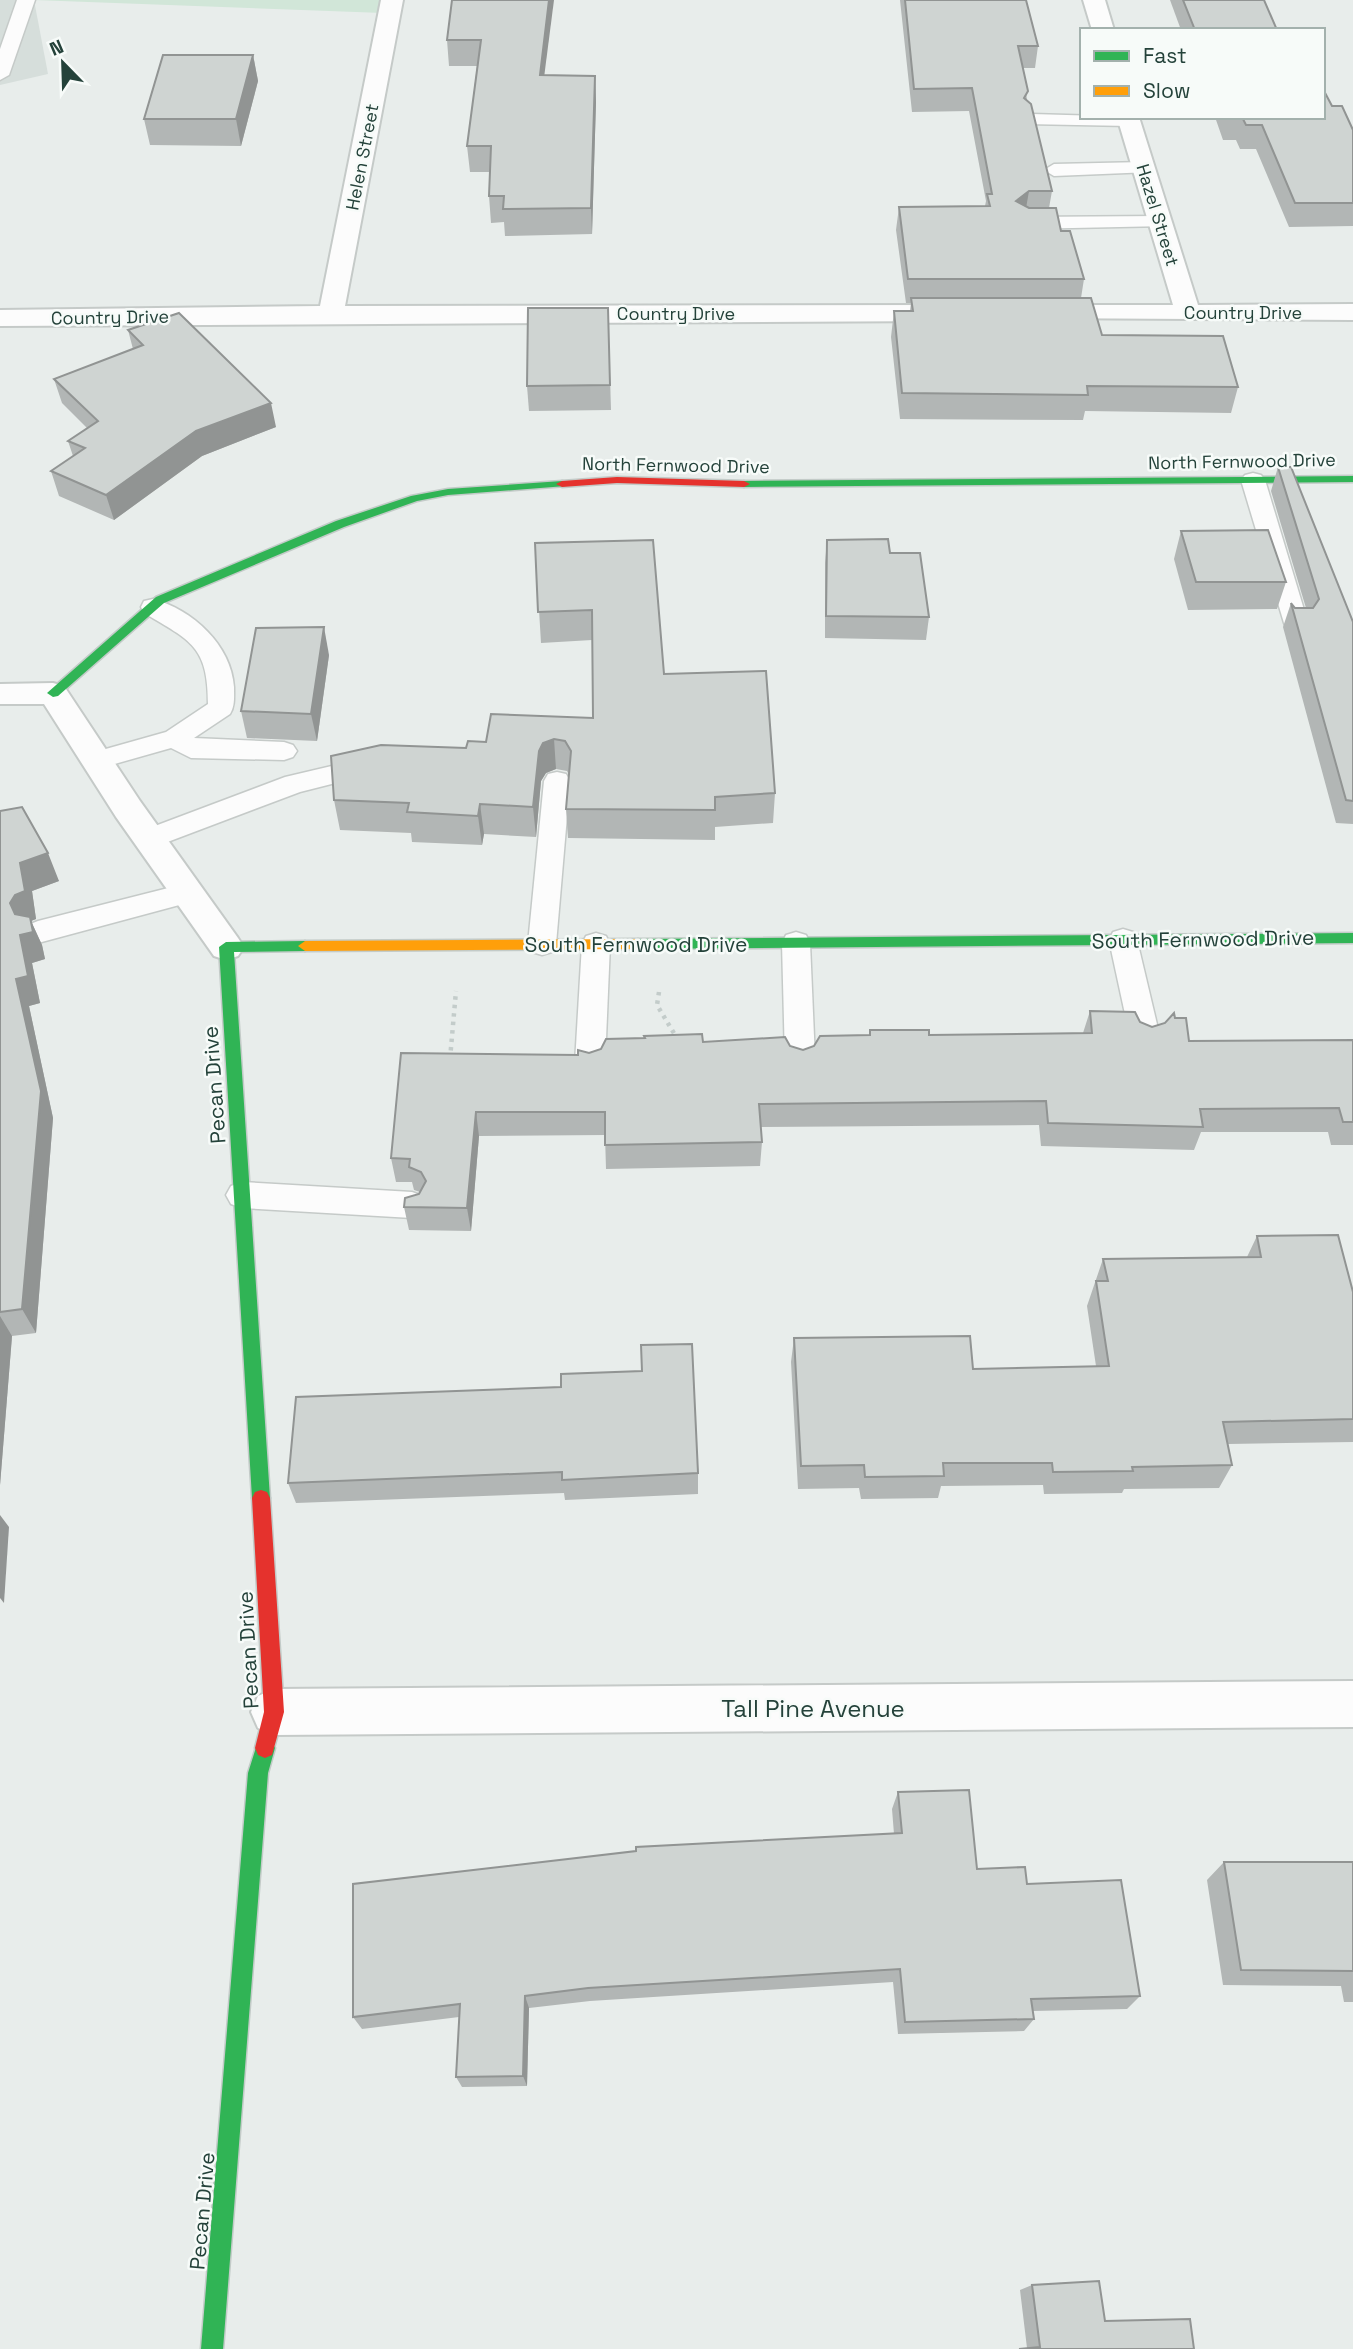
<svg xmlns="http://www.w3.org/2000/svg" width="1353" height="2349" font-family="'Space Grotesk',sans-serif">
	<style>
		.built { fill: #d6dedb }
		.green { fill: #d1e6d8 }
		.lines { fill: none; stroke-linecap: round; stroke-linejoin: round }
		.lane-casing { stroke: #c5cac8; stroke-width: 3 }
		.street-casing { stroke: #c5cac8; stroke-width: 4 }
		.fast-casing { stroke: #c3cbc8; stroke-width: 3 }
		.slow-casing { stroke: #c3cbc8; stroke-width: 3 }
		.jam-casing { stroke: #c3cbc8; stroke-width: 3 }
		.path { stroke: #c3ccca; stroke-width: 4.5; stroke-dasharray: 3.5 5; stroke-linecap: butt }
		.lane { fill: #fcfcfc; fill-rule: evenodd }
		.street { fill: #fcfcfc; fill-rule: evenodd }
		.fast { fill: #30b455; fill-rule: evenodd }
		.slow { fill: #ff9f0a; fill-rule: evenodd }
		.jam { fill: #e5322d; fill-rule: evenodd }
		.wall { fill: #b2b6b5 }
		.shaded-wall { fill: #919493 }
		.building { fill: #cfd4d2; stroke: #919493; stroke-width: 2 }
		.labels { text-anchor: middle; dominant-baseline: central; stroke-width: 5; stroke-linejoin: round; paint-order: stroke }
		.far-street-label { font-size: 18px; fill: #24423a; stroke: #f7fbf9 }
		.street-label { font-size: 21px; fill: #24423a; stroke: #f7fbf9 }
		.near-street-label { font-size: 24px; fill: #24423a; stroke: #f7fbf9 }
	</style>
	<rect width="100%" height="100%" fill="#e8edeb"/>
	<polygon class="built" points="0,0 34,0 48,74 0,85"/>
	<polygon class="green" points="34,0 385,0 383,13"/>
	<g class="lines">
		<g class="lane-casing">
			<g id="lane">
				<polygon points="17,0 35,0 9,75 0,80 0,49"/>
				<polygon points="1032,114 1136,117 1138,120 1129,126 1025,124 1023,120 1025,116"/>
				<polygon points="1144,162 1154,168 1151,172 1054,176 1044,170 1054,164"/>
				<polygon points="1160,216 1170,222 1167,226 1025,229 1015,223 1025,217"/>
				<polygon points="1253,473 1261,475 1265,480 1308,623 1305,629 1287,629 1284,623 1241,480 1245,475"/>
				<path d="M153 599C193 610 231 645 234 687 234 697 235 706 230 714L194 738 284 742 293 745 297 751 293 757 284 760 191 758 171 748 97 769 88 766 84 760 88 754 166 732 208 704C208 646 191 641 144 613L141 607 144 601Z"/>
				<polygon points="374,756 383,759 387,765 383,771 300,792 149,849 139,846 135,839 139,832 285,777"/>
				<polygon points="557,772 566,774 570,781 556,944 552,952 542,955 532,952 528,944 544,781 548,774"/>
				<polygon points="188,883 198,886 202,893 198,900 38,943 28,939 24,932 28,925 38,921"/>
				<polygon points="1123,929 1133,932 1137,940 1160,1037 1156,1045 1145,1049 1134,1045 1130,1037 1109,940 1113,932"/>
				<polygon points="796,932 806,935 810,943 815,1060 811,1068 800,1072 789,1068 785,1060 782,943 786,935"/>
				<polygon points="596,933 606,936 610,944 605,1063 601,1071 590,1075 579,1071 575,1063 582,944 586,936"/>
				<polygon points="242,1182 412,1192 423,1196 428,1205 423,1214 412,1218 242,1208 231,1204 226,1195 231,1186"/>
			</g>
		</g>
		<g class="street-casing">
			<g id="street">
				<polygon points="381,0 403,0 345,306 946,305 955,308 959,313 955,318 946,321 0,326 0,310 320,306"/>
				<polygon points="1083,0 1105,0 1114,30 1092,30"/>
				<polygon points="1117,117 1139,117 1198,305 1353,304 1353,320 1033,318 1029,313 1033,308 1042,305 1173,305"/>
				<polygon points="53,683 64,686 140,801 238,938 244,947 238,956 226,960 214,956 116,817 44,704 0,704 0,684"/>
				<polygon points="1353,1681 1353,1727 274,1735 258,1728 251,1712 258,1696 274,1689"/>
			</g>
		</g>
		<g class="fast-casing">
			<g id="fast">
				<polygon points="1353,476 1353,482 744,487 738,484 744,481"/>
				<polygon points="562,481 566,482 566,486 448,495 417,501 344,527 164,603 58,696 53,697 47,693 156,597 336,521 411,496 448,489"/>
				<polygon points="1353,933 1353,943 638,949 631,944 638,939"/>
				<polygon points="305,941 312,946 305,951 234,952 270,1498 267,1504 261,1506 255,1504 252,1498 219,947 226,942"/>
				<polygon points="265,1738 272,1741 275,1748 268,1773 223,2349 201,2349 248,1773 258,1741"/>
			</g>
		</g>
		<g class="slow-casing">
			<polygon id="slow" points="638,939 645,944 638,949 305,951 298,946 305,941"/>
		</g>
		<g class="jam-casing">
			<g id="jam">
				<polygon points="617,477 744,481 750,484 744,487 617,483 562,487 556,484 562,481"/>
				<polygon points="261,1490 267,1492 270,1498 284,1712 272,1755 265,1758 258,1755 255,1748 264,1712 252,1498 255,1492"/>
			</g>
		</g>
		<g class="path">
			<polyline points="659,992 657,1005 678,1040"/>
			<polyline points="450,1059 456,991"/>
		</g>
		<use href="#lane" class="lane"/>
		<use href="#street" class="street"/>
		<use href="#fast" class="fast"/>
		<use href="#slow" class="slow"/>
		<use href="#jam" class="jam"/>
	</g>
	<g class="wall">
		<polygon points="452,0 544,75 595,76 596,102 592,234 505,236 504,222 491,223 489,196 490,172 470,172 467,146 477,66 449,66 447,40"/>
		<polygon points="900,0 1026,0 1038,46 1035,68 1023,68 1027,100 1052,191 1049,208 1084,279 1081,298 1102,335 1238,387 1231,413 1085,411 1083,420 900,419 891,337 894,311 910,311 911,303 906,303 896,230 899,207 985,206 986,201 969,111 912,112"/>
		<polygon points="1170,0 1264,0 1277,30 1181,30"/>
		<polygon points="253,55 258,81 241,146 150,145 144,119"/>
		<polygon points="1332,106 1353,130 1353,226 1289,227 1256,149 1240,149 1236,140 1223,140 1215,117 1323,117"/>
		<polygon points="608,308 611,410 529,411 527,386"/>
		<polygon points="128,330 276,427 202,456 114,520 59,496 51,471 73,456 68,441 87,428 62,403 54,379 133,349"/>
		<polygon points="1278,467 1353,622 1353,824 1336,823 1283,627 1291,603 1295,608 1306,608 1271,491"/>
		<polygon points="1181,531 1286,582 1277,609 1188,610 1174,559"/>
		<polygon points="827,540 929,617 926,640 825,638 825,563"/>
		<polygon points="535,543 664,674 775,793 773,823 715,827 715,840 568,838 566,809 569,775 567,771 556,769 546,773 541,781 536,837 484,834 482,845 412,842 411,833 340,830 334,800 486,742 593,718 592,640 541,643"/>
		<polygon points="329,655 317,741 247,738 241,711"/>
		<polygon points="0,811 59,881 32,891 36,919 31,921 42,945 45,959 32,963 40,1003 29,1006 53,1118 36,1333 12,1336 0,1485"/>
		<polygon points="1090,1011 1140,1022 1152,1027 1165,1023 1175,1018 1189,1041 1353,1040 1353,1145 1331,1145 1328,1132 1201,1132 1194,1150 1041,1146 1039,1125 761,1127 762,1142 760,1166 606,1169 605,1135 479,1136 471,1231 409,1230 404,1207 420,1192 414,1190 412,1182 396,1182 391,1158 578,1055 703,1042 790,1046 803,1050 869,1035 870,1030 929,1035 1083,1033"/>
		<polygon points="1257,1236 1353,1292 1353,1442 1228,1444 1232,1465 1219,1488 1124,1489 1122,1493 1044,1494 1043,1485 941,1486 938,1498 861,1499 859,1488 798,1489 791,1362 794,1338 973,1369 1096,1366 1087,1306 1103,1259 1247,1257"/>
		<polygon points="296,1397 698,1473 698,1494 565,1500 564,1493 296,1503 288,1483"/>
		<polygon points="898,1792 977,1869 1027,1884 1140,1996 1127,2009 1033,2011 1034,2019 1024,2031 898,2034 893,1982 590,2001 529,2008 527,2086 462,2087 456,2077 459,2017 362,2029 353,2017 894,1834 892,1809"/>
		<polygon points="1224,1862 1353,1862 1353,2002 1344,2002 1341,1986 1223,1985 1207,1880"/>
		<polygon points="1032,2285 1105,2321 1194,2349 1027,2348 1020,2290"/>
	</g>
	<g class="shaded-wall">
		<polygon points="549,0 554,0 541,101 540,75"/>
		<polygon points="253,55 258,81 241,146 236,119"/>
		<polygon points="595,76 596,102 592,234 591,208"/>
		<polygon points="1029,191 1025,214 1016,201"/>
		<polygon points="271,403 276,427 202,456 114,520 106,495 196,431"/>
		<polygon points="324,627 329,655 317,741 311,714"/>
		<polygon points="554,739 556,769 546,773 541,781 536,837 533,807 539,751 543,743"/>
		<polygon points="480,804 484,834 482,845 478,816"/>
		<polygon points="48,853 59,881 32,891 36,919 31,921 42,945 45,959 32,963 40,1003 29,1006 53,1118 36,1333 22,1309 16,979 20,935 22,931 10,903 15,895 20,863"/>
		<polygon points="476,1112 479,1136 471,1231 467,1208"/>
		<polygon points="0,1316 12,1336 0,1485"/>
		<polygon points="0,1515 9,1527 4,1603 0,1598"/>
		<polygon points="525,1996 529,2008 527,2086 523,2076"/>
	</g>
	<g class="building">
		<polygon points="452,0 549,0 540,75 595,76 591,208 503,209 504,196 489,196 491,146 467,146 481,40 447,40"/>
		<polygon points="905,0 1026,0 1038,46 1018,46 1028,91 1024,98 1031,104 1052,191 1029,191 1016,201 1029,208 1056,208 1061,231 1070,231 1084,279 908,279 899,207 990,206 987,194 992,194 972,88 914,89"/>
		<polygon points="1183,0 1264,0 1277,30 1195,30"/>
		<polygon points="163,55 253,55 236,119 144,119"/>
		<polygon points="1323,89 1332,106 1342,106 1353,130 1353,203 1295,203 1262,125 1246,125 1242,117 1323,117"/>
		<polygon points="911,298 1091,298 1102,335 1223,336 1238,387 1087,386 1088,395 902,393 894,311 913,311"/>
		<polygon points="528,308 608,308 610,385 527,386"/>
		<polygon points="179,313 271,403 196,431 106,495 51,471 85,448 68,441 98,421 54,379 143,345 128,330"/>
		<polygon points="1278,467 1291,467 1353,622 1353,801 1346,800 1291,603 1295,608 1313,608 1319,599"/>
		<polygon points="1268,530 1286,582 1196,582 1181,531"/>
		<polygon points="888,539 890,553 920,553 929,617 826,616 827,540"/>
		<polygon points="653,540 664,674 766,671 775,793 715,797 715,810 566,809 571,751 565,741 554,739 543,743 539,751 533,807 480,804 478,816 407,812 409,803 334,800 331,756 381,745 466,748 468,741 486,742 491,714 593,718 592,610 538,612 535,543"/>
		<polygon points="324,627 311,714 241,711 256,628"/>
		<polygon points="22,807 48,853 20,863 25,891 15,895 10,903 15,914 30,917 33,932 20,935 28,976 16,979 41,1091 22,1309 0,1312 0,811"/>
		<polygon points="1090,1011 1135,1012 1140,1022 1152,1027 1165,1023 1174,1013 1175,1018 1186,1018 1189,1041 1353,1040 1353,1122 1343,1122 1339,1108 1200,1109 1203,1127 1048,1123 1046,1101 759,1104 762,1142 605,1145 605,1112 476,1112 467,1208 404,1207 405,1198 419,1194 426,1181 421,1172 409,1167 410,1159 391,1158 401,1053 578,1055 578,1050 589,1053 601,1049 606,1039 645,1038 644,1036 702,1034 703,1042 785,1037 790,1046 803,1050 814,1046 820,1036 870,1035 870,1030 929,1030 929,1035 1092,1033"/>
		<polygon points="1338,1235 1353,1292 1353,1419 1223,1422 1232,1465 1132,1467 1133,1471 1053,1472 1052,1463 943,1463 944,1476 865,1477 864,1465 801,1466 794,1338 970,1336 973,1369 1109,1366 1096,1281 1108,1281 1103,1259 1261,1257 1257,1236"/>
		<polygon points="692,1344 698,1473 562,1480 562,1472 288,1483 296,1397 561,1387 561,1374 642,1371 641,1345"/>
		<polygon points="969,1790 977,1869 1025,1867 1027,1884 1121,1880 1140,1996 1031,1999 1034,2019 905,2022 900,1969 588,1988 525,1996 523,2076 456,2077 460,2004 353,2017 353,1884 636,1851 636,1847 902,1833 898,1792"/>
		<polygon points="1224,1862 1353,1862 1353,1971 1241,1970"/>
		<polygon points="1099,2281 1105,2321 1190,2319 1194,2349 1019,2349 1040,2347 1032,2285"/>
	</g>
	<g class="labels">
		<g class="far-street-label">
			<text transform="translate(362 157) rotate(-79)">Helen Street</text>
			<text transform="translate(1158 215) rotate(73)">Hazel Street</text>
			<text x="1243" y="312">Country Drive</text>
			<text x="676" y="313">Country Drive</text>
			<text transform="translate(110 317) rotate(-1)">Country Drive</text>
			<text transform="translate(1242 461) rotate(-1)">North Fernwood Drive</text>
			<text transform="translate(676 465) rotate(1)">North Fernwood Drive</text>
		</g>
		<g class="street-label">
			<text transform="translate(1203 939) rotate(-1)">South Fernwood Drive</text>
			<text x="636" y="944">South Fernwood Drive</text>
			<text transform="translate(214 1085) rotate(-94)">Pecan Drive</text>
			<text transform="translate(248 1650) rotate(-93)">Pecan Drive</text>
			<text transform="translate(202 2211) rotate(-85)">Pecan Drive</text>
		</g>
		<g class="near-street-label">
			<text x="813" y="1708">Tall Pine Avenue</text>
		</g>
	</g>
	<rect x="1080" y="28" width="245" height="91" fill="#f7fbf9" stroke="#a3b1ad" stroke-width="2"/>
	<rect x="1094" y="51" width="35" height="10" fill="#30b455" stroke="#a3b1ad" stroke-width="2"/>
	<text x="1143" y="63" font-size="21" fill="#24423a">Fast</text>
	<rect x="1094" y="86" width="35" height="10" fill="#ff9f0a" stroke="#a3b1ad" stroke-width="2"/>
	<text x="1143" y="98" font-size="21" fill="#24423a">Slow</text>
	<g transform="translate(63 63) rotate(337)" stroke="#f7fbf9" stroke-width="5" paint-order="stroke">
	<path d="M0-5L12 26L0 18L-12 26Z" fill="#24423a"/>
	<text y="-10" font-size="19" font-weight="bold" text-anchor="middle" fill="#24423a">N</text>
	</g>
</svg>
